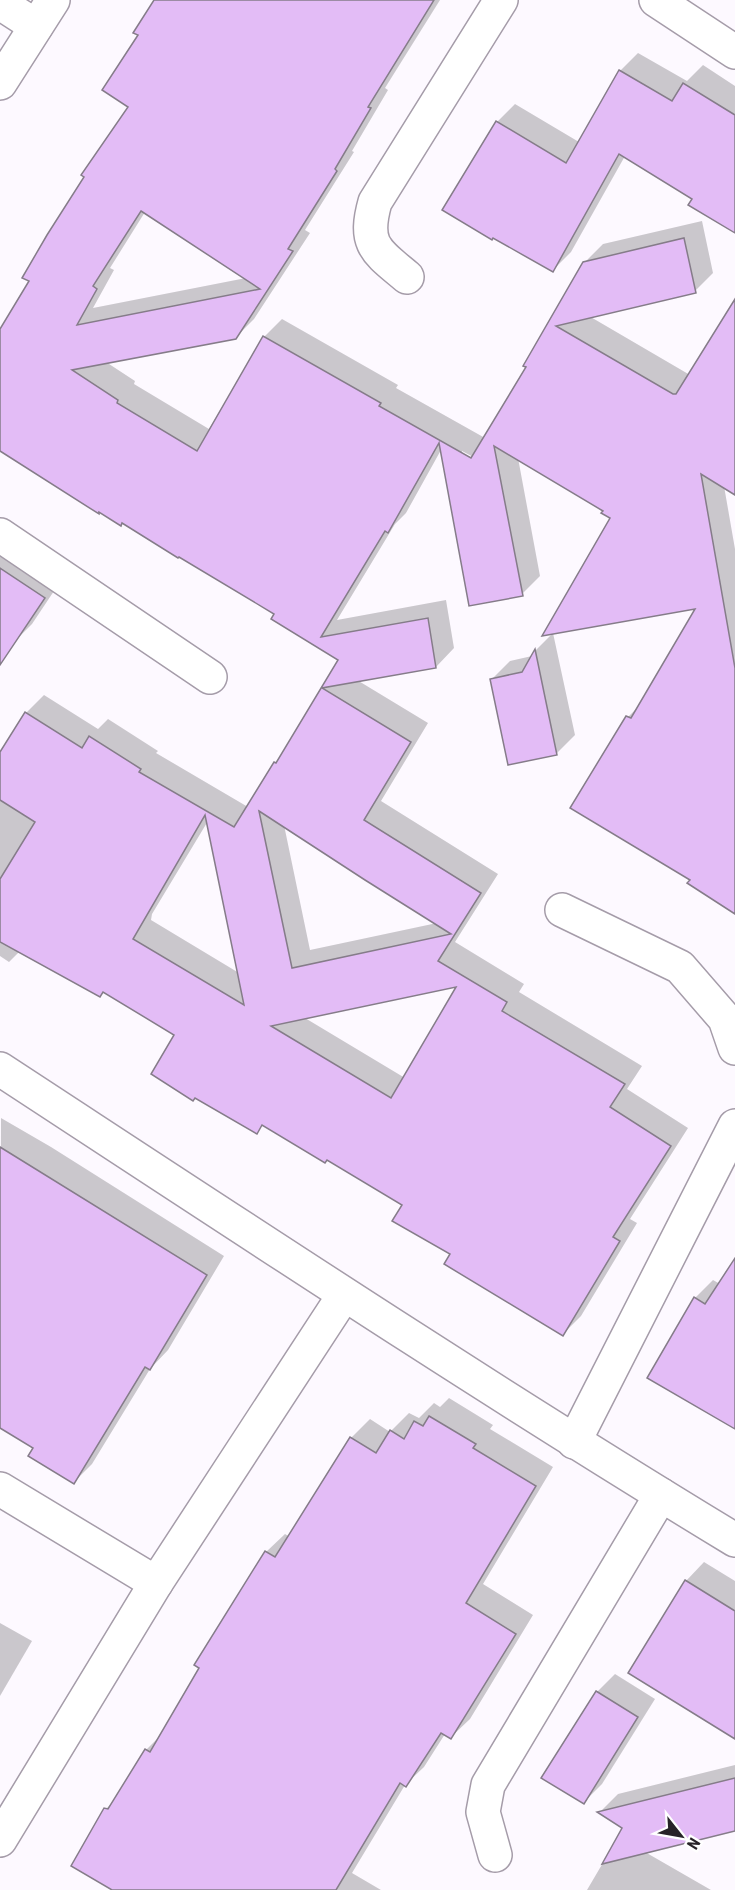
<svg xmlns="http://www.w3.org/2000/svg" width="735" height="1890" font-family="'Roboto Condensed',sans-serif">
	<style>
		.shadow { fill: #0003; fill-rule: evenodd }
		.building { fill: #e3bcf6; stroke: #857c89; stroke-width: 1.5; fill-rule: evenodd }
		.lines { fill: none; stroke-linecap: round; stroke-linejoin: round }
		.minor-casing { stroke: #a59ca9; stroke-width: 36 }
		.minor { stroke: #fff; stroke-width: 33 }
	</style>
	<rect width="100%" height="100%" fill="#fdf9ff"/>
	<g class="shadow">
		<path d="M156 0H440L385 88 388 90 352 151 354 152 305 230 310 233 254 319 235 338 106 362 135 381 134 384 209 429 264 337 282 319 398 385 396 388 485 438 528 367 584 263 603 244 702 221 713 273 695 291 589 316 690 375 735 313V493L724 486 735 549V909L692 879 628 717 642 703 698 607 605 511 518 458 540 576 522 594 441 450 406 513 395 524 337 620 446 600 454 648 436 667 357 680 428 723 381 801 498 874 455 942 524 984 519 992 642 1066 627 1089 688 1128 630 1219 637 1223 581 1316 563 1334 452 1254 404 1205 327 1159 264 1124 256 1132 176 1034 104 991 20 951 9 962 0 956V755L26 713 44 695 98 729 108 719 158 751 156 753 248 807 275 763 282 756 340 659 276 613 0 449V332L130 107 140 35ZM145 212 246 278 93 308 114 270 110 268ZM462 451 479 460 477 463 462 454ZM208 821 239 973 151 920 152 914ZM284 825 437 923 310 950ZM460 985 405 1078 305 1018Z"/>
		<polygon points="638,53 687,81 703,65 735,86 735,231 694,199 625,156 571,252 553,270 497,122 515,104 579,142 620,71"/>
		<polygon points="0,537 62,579 32,624 13,643 0,634"/>
		<polygon points="553,633 575,735 557,753 509,764 491,680 510,661 532,656 536,650"/>
		<polygon points="1,1118 51,1147 224,1256 168,1350 150,1369 92,1464 74,1482 35,1447 0,1426"/>
		<polygon points="735,1260 735,1427 695,1298 713,1280 720,1284"/>
		<polygon points="449,1398 493,1425 490,1429 553,1467 483,1584 533,1615 470,1719 451,1737 445,1734 424,1767 405,1785 352,1873 381,1890 115,1890 106,1809 117,1798 146,1750 162,1734 266,1552 285,1534 290,1537 351,1438 370,1419 390,1432 409,1413 419,1418 434,1403 440,1407"/>
		<polygon points="704,1562 735,1581 735,1738 686,1581"/>
		<polygon points="0,1623 32,1641 0,1696"/>
		<polygon points="615,1674 655,1699 602,1784 584,1802 597,1692"/>
		<polygon points="735,1765 735,1830 645,1852 711,1890 587,1890 624,1827 600,1812 618,1794"/>
	</g>
	<g class="building">
		<path d="M154 0H434L368 107 371 108 335 169 337 171 288 249 293 251 236 339 72 370 118 400 117 403 197 451 263 336 381 403 379 406 471 458 526 367 523 366 583 262 684 238 696 293 556 326 673 394H676L735 299V495L701 474 735 668V914L687 883 690 880 570 808 626 716 631 718 695 609 542 636 610 518 601 513 603 511 494 446 523 596 469 606 439 443 388 533 385 531 321 637 428 618 436 668 322 688 411 742 364 820 481 893 438 961 507 1002 502 1011 625 1084 610 1107 671 1146 613 1237 620 1241 563 1336 444 1264 450 1254 392 1221 402 1205 327 1160 325 1163 262 1125 257 1134 195 1098 193 1101 151 1074 174 1035 103 992 100 997 0 942V879L35 822 0 800V752L25 712 82 748 89 736 141 769 139 772 234 827 274 762 276 763 338 660 271 619 274 614 179 557 178 558 122 523 121 526 99 512V514L0 451V329L29 281 22 278 47 235 84 177 81 175 128 107 102 90 138 35 133 33ZM141 211 260 289 77 325 97 289 93 286ZM259 811 365 880 451 934 292 968ZM205 815 244 1005 133 939ZM456 987 391 1098 271 1026Z"/>
		<polygon points="619,70 672,101 683,83 735,115 735,233 688,205 692,199 619,154 553,272 493,238 492,240 442,210 496,121 566,163"/>
		<polygon points="0,568 45,598 0,665"/>
		<polygon points="535,649 557,755 508,765 490,679 522,672"/>
		<polygon points="0,1147 207,1275 150,1370 145,1367 74,1484 28,1456 33,1448 0,1428"/>
		<polygon points="735,1258 735,1429 647,1378 694,1297 705,1304"/>
		<polygon points="429,1416 476,1444 473,1448 536,1486 466,1603 516,1634 451,1739 441,1733 406,1787 400,1783 336,1890 112,1890 71,1866 104,1808 108,1809 145,1749 150,1752 199,1668 194,1665 265,1551 275,1557 350,1437 376,1453 390,1430 404,1439 414,1421 423,1426"/>
		<polygon points="685,1580 735,1611 735,1739 628,1673"/>
		<polygon points="596,1691 638,1717 584,1804 541,1778"/>
		<polygon points="735,1778 735,1831 602,1864 622,1828 597,1812"/>
	</g>
	<g class="lines">
		<g class="minor-casing">
			<g id="minor">
				<polyline points="656,0 735,52"/>
				<polyline points="0,3 36,26"/>
				<polyline points="0,83 53,0"/>
				<path d="M407 277C376 251 363 245 375 202L501 0"/>
				<polyline points="0,535 210,677"/>
				<polyline points="562,910 680,967 725,1019 735,1048"/>
				<path d="M0 1069C243 1228 486 1389 735 1540"/>
				<polyline points="574,1442 735,1126"/>
				<polyline points="0,1489 156,1583"/>
				<polyline points="0,1840 156,1583 344,1295"/>
				<polyline points="495,1855 483,1812 488,1785 661,1495"/>
			</g>
		</g>
		<use href="#minor" class="minor"/>
	</g>
	<g transform="translate(681 1836) rotate(121)" stroke="#ffffff" stroke-width="4.5" paint-order="stroke">
	<path d="M0-4.5L10 22L0 15L-10 22Z" fill="#272328"/>
	<text y="-9" font-size="16" font-weight="bold" text-anchor="middle" fill="#272328">N</text>
	</g>
</svg>
